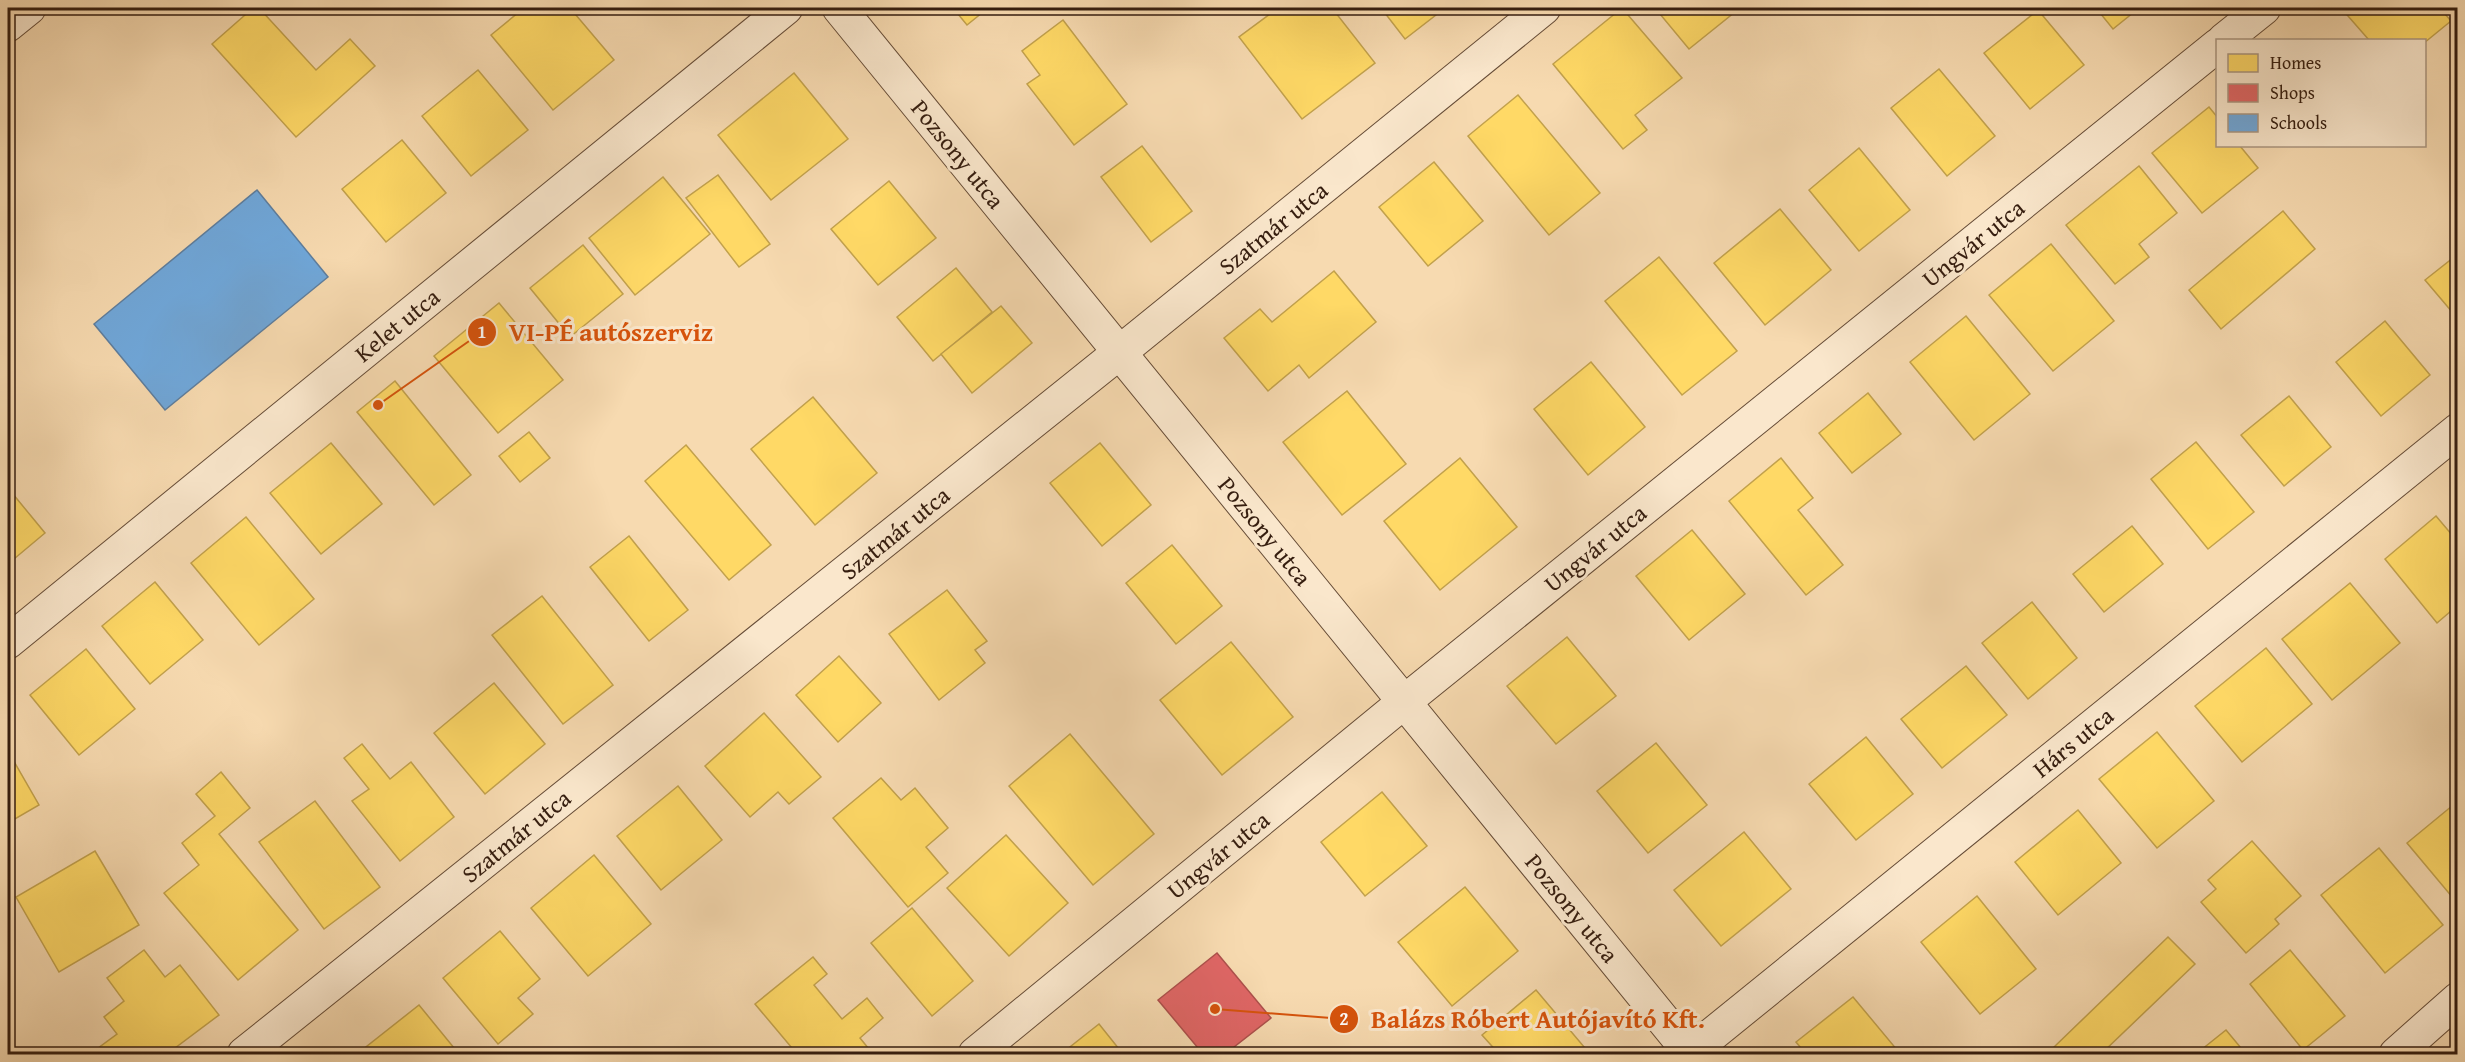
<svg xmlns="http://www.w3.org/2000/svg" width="2465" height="1062" font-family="'Gentium Book Plus',serif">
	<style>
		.homes { fill: #ffd966; stroke: #c2a14c; stroke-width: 1.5 }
		.shops { fill: #e06666; stroke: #ad504c; stroke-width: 1.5 }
		.schools { fill: #6fa8dc; stroke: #5e7e9e; stroke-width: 1.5 }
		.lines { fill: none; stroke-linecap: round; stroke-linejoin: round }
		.minor-casing { stroke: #664c37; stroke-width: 35 }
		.minor { stroke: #fae7cc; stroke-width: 33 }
		.labels { text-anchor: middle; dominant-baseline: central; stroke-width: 6; stroke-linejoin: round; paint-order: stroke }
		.street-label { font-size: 24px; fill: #351d0f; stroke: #fae7cc }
		.leader { fill: none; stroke: #d6530c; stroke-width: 2 }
		.callout-dot { fill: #d6530c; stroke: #fae7cc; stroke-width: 2 }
		.mark-label { font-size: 18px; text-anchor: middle; font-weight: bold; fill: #fff }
		.callout-label { font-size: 26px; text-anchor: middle; font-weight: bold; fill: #d6530c; stroke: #fae7cc; stroke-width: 6; stroke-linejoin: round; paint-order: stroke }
	</style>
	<rect width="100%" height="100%" fill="#f7dab0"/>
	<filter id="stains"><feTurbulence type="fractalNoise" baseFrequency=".00333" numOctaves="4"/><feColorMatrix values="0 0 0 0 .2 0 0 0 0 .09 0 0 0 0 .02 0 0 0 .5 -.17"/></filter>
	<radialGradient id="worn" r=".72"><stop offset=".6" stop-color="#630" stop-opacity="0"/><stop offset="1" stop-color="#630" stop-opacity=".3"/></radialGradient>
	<g class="homes">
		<polygon points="253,8 259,8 316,70 350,39 375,66 296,137 212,44"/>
		<polygon points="524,8 570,8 614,60 553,110 491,35"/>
		<polygon points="953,8 988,8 967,25"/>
		<polygon points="1278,8 1332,8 1375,63 1302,119 1239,37"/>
		<polygon points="1381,8 1445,8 1405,39"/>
		<polygon points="1622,8 1682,78 1635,115 1647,130 1623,149 1553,64"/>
		<polygon points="1655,8 1740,8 1689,49"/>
		<polygon points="2096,8 2139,8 2113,29"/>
		<polygon points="2341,8 2440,8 2451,21 2424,43 2424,40 2369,40"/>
		<polygon points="2038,10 2084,65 2030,109 1984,53"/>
		<polygon points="1063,20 1127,104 1074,145 1027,84 1040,75 1022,51"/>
		<polygon points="1939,69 1995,136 1947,176 1891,108"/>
		<polygon points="478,70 528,130 471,176 422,116"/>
		<polygon points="794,73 848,139 771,200 718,135"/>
		<polygon points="1518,95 1600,193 1549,235 1468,136"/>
		<polygon points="2209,107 2218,118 2218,146 2240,146 2258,168 2202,213 2152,153"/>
		<polygon points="402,140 446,193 386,242 342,189"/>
		<polygon points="1142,146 1192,211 1151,242 1101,177"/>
		<polygon points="1859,148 1910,210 1859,251 1809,190"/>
		<polygon points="1434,162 1483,221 1428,266 1379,207"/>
		<polygon points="2139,166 2177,213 2139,244 2149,257 2115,284 2066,225"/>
		<polygon points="718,175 770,244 739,267 686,198"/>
		<polygon points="663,177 710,234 635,295 589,238"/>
		<polygon points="889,181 936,238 878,285 831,229"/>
		<polygon points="1780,209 1831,270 1765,325 1714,263"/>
		<polygon points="2283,211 2315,249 2221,329 2189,290"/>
		<polygon points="2051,244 2114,321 2053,371 1989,295"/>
		<polygon points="583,245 623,294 570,337 530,288"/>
		<polygon points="2458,254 2458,319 2425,280"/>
		<polygon points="1659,257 1737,351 1682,395 1605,301"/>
		<polygon points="956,268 992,312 933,361 897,317"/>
		<polygon points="1334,271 1376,322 1309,378 1299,365 1268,391 1224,338 1260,309 1272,322"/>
		<polygon points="499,303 563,380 498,433 434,356"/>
		<polygon points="1001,306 1032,343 972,393 941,354"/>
		<polygon points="1966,316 2030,394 1974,440 1910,362"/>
		<polygon points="2385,321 2430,375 2381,416 2336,362"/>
		<polygon points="1591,362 1645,427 1588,475 1534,409"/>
		<polygon points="395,381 471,475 434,505 357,412"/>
		<polygon points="1347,391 1406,464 1342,515 1283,442"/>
		<polygon points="1868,393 1901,434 1852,473 1819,433"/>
		<polygon points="2289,396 2331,447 2284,486 2241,435"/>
		<polygon points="813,397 877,473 815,525 751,449"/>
		<polygon points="529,432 550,458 520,482 499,456"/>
		<polygon points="2196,442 2254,512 2208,549 2151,479"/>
		<polygon points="331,443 382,504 321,554 270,493"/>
		<polygon points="1100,443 1151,505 1102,546 1050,483"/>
		<polygon points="686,445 771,545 729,580 645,481"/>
		<polygon points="1460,458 1517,527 1440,590 1384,521"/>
		<polygon points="1781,458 1813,498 1798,510 1843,565 1806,595 1729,501"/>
		<polygon points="8,488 45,533 8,564"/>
		<polygon points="2436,516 2458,542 2458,605 2437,623 2385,559"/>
		<polygon points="246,517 314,599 259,645 191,563"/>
		<polygon points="2132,526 2163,564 2104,612 2073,574"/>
		<polygon points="1692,530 1745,594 1689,640 1636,576"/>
		<polygon points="629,536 688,610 649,641 590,567"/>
		<polygon points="1172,545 1222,606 1176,644 1126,583"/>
		<polygon points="155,582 203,640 150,684 102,626"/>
		<polygon points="2350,583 2400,643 2332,700 2282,639"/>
		<polygon points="947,590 987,641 975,650 985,663 939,700 889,634"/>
		<polygon points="542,596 613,685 563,724 492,635"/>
		<polygon points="2032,602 2077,658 2028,699 1982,643"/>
		<polygon points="1567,637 1616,696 1556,744 1507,686"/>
		<polygon points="1231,642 1293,717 1222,775 1160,700"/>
		<polygon points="2266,648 2312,704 2242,762 2195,706"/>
		<polygon points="86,649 135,709 79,755 30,695"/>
		<polygon points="839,656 881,703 838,742 796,695"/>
		<polygon points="1966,666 2007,715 1942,768 1901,719"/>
		<polygon points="494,683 545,744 485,794 434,733"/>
		<polygon points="764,713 821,777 789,804 778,792 750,817 705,766"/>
		<polygon points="2157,732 2214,801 2157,848 2099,779"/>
		<polygon points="1070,734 1154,834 1093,885 1009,786"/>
		<polygon points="1866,737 1913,794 1856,840 1809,784"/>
		<polygon points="1656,743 1707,805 1648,853 1597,791"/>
		<polygon points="362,744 390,779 411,762 454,817 400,861 352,801 369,789 344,758"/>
		<polygon points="8,751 39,805 8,823"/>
		<polygon points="221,772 250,808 219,834 298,930 238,980 164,893 199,865 182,843 215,816 196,794"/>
		<polygon points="881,778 901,800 915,788 948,828 926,847 948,873 908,907 833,818"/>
		<polygon points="678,786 722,840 661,890 617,836"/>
		<polygon points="1382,792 1427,846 1365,896 1321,842"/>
		<polygon points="315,801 380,887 324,929 259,842"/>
		<polygon points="2458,801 2458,904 2407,843"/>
		<polygon points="2078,810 2121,863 2058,915 2015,862"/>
		<polygon points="1744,832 1791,889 1721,946 1674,890"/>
		<polygon points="1006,835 1068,903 1009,956 947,888"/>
		<polygon points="2252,841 2301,896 2275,919 2279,924 2246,953 2201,902 2216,889 2208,880"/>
		<polygon points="2379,848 2443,925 2385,973 2321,895"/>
		<polygon points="95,851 139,925 59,972 16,897"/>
		<polygon points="594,855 651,924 588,976 531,908"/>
		<polygon points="1465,887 1518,951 1452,1006 1398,942"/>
		<polygon points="1977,896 2036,969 1980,1014 1921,942"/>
		<polygon points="912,908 973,981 932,1016 871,943"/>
		<polygon points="500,931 540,979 518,998 533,1014 498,1044 443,978"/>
		<polygon points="2168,937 2195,964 2101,1054 2059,1054 2053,1048"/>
		<polygon points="144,950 165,977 180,965 219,1015 167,1054 90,1054 117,1034 104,1017 124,1001 107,978"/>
		<polygon points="2290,950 2345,1016 2303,1050 2250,984"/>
		<polygon points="813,957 827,974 814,985 842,1019 867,998 883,1018 860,1038 873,1054 797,1054 755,1004"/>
		<polygon points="1536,990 1590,1054 1499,1054 1482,1035"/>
		<polygon points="1853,997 1898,1051 1894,1054 1806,1054 1796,1042"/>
		<polygon points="419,1005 459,1054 357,1054"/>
		<polygon points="1099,1024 1123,1054 1061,1054"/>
		<polygon points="2226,1030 2246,1054 2196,1054"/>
	</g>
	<polygon class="shops" points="1217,953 1271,1018 1225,1054 1203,1054 1158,1000"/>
	<polygon class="schools" points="257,190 328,277 165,410 94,324"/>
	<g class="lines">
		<g class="minor-casing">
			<g id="minor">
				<polyline points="839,8 1691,1054"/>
				<polyline points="8,25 29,8"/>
				<polyline points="2224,40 2264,8"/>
				<polyline points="8,642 786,8"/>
				<polyline points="244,1054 1120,352 1544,8"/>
				<polyline points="975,1054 1404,702 2218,45"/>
				<polyline points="1688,1054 2458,430"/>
				<polyline points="2396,1054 2458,999"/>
			</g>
		</g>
		<use href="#minor" class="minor"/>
	</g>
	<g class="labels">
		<g class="street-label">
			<text transform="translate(958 154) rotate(51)">Pozsony utca</text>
			<text transform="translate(1273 228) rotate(-39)">Szatmár utca</text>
			<text transform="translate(1973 243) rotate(-39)">Ungvár utca</text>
			<text transform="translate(397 325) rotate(-39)">Kelet utca</text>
			<text transform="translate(1265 531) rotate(51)">Pozsony utca</text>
			<text transform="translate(895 533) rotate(-39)">Szatmár utca</text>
			<text transform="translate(1595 548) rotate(-39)">Ungvár utca</text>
			<text transform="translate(2073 742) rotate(-39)">Hárs utca</text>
			<text transform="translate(516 836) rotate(-39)">Szatmár utca</text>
			<text transform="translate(1218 855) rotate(-39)">Ungvár utca</text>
			<text transform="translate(1572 908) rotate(51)">Pozsony utca</text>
		</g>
	</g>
	<path class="leader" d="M378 405L482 332M1215 1009L1344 1019"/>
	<g class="callout-dot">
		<circle cx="378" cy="405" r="6"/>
		<circle cx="1215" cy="1009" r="6"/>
		<circle cx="482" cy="332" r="15"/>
		<circle cx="1344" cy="1019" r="15"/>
	</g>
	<g class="mark-label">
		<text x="482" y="338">1</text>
		<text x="1344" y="1025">2</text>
	</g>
	<g class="callout-label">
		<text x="611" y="341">VI-PÉ autószerviz</text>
		<text x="1538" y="1028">Balázs Róbert Autójavító Kft.</text>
	</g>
	<rect width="2465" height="1062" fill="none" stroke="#f7dab0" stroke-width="30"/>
	<rect x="9" y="9" width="2447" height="1044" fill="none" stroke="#351d0f" stroke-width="3"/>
	<rect x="15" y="15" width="2435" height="1032" fill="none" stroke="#351d0f" stroke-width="1.5"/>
	<rect x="2216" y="39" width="210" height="108" fill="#fae7cc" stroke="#ab9680" stroke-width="1.5"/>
	<rect x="2228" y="54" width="30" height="18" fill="#ffd966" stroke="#ab9680" stroke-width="1.5"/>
	<text x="2270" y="69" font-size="18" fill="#351d0f">Homes</text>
	<rect x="2228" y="84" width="30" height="18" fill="#e06666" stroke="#ab9680" stroke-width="1.5"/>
	<text x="2270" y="99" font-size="18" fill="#351d0f">Shops</text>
	<rect x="2228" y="114" width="30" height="18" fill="#6fa8dc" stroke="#ab9680" stroke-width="1.5"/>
	<text x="2270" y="129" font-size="18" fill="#351d0f">Schools</text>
	<rect width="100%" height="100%" filter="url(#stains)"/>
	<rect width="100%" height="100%" fill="url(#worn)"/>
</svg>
